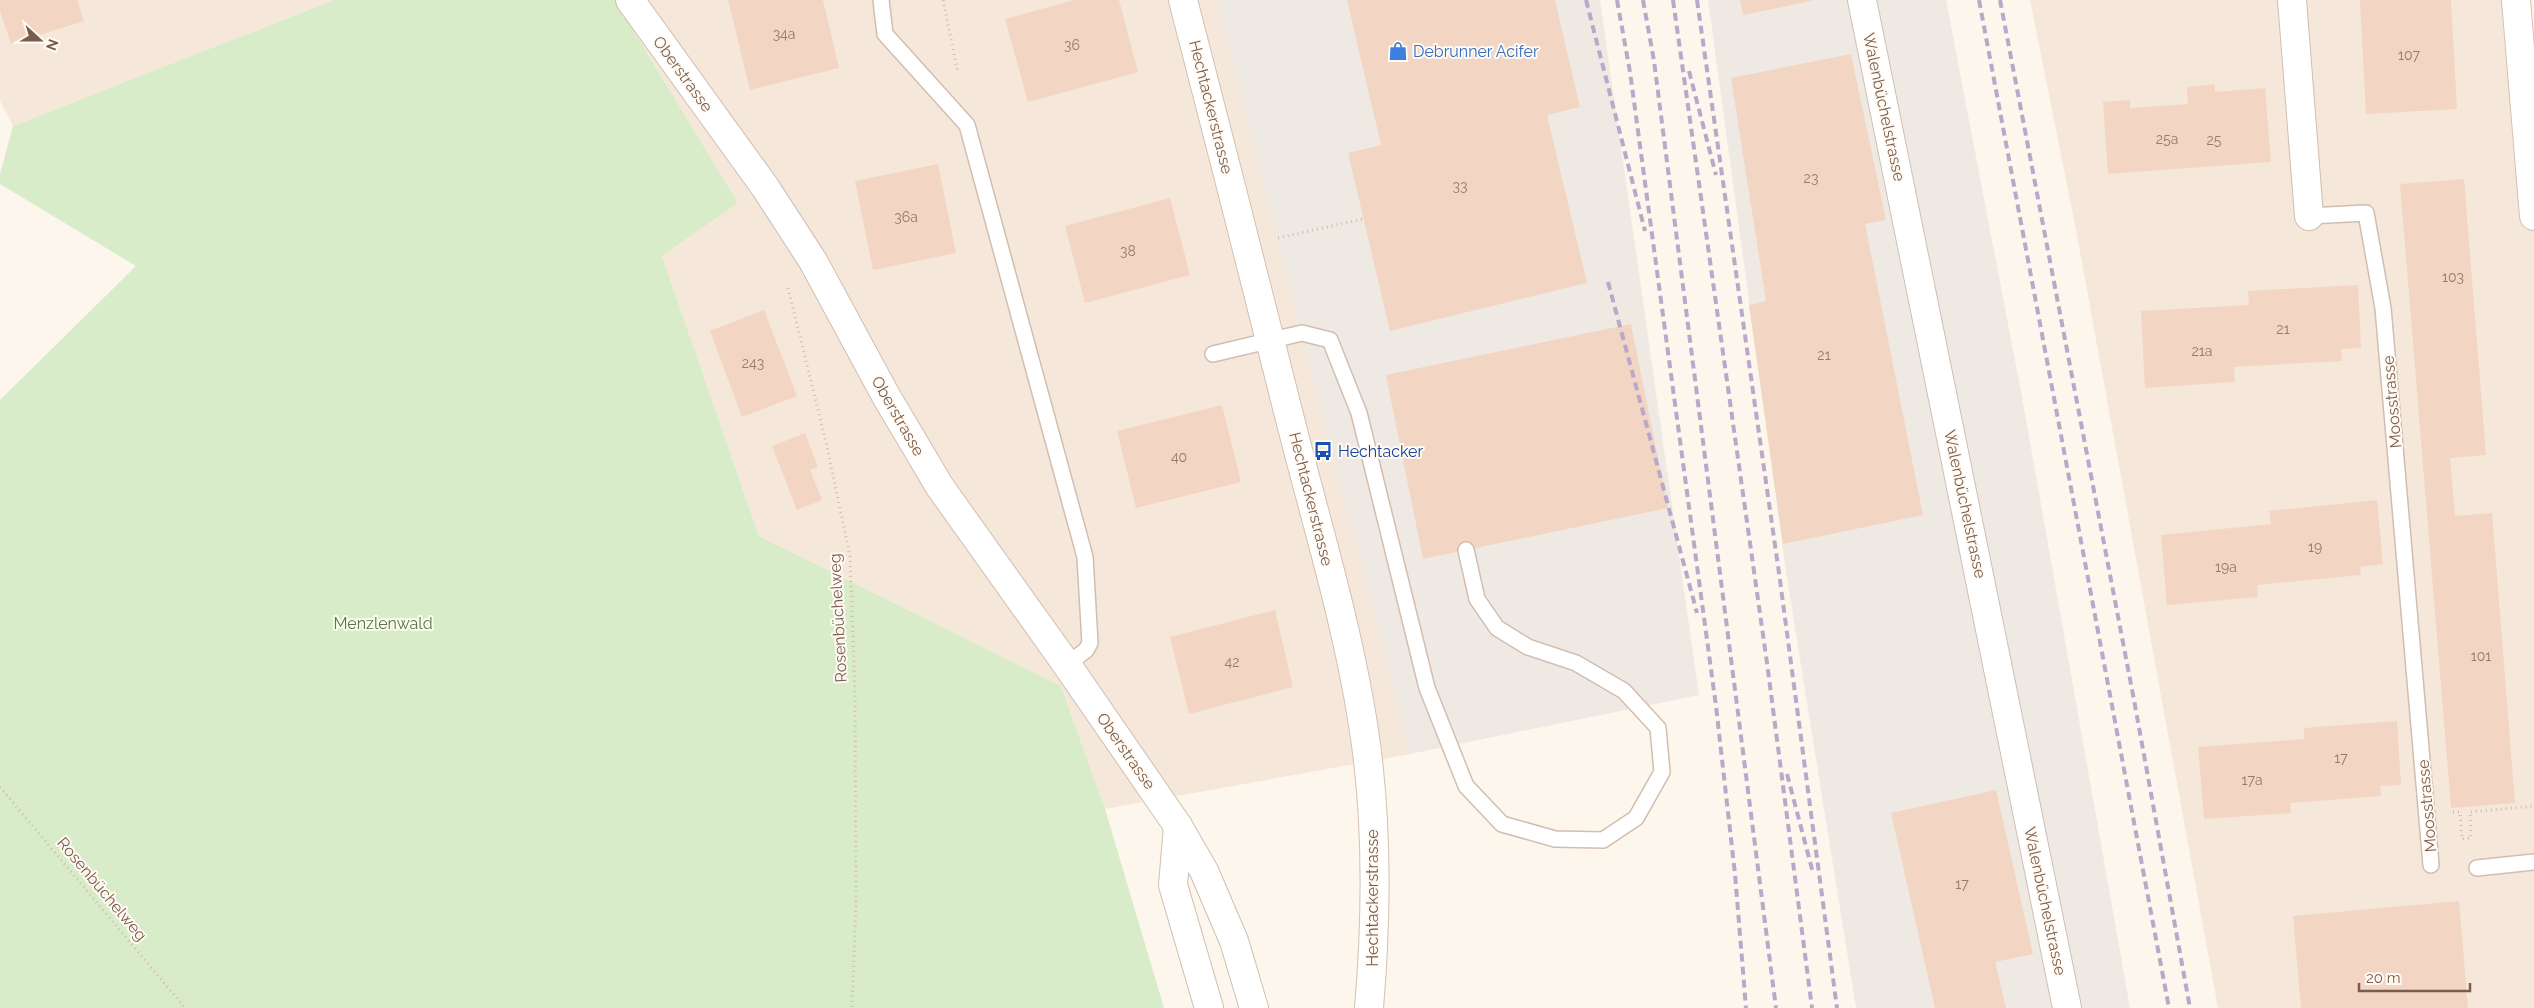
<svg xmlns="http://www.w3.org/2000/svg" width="2534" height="1008" font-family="Raleway,sans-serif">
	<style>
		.residential { fill: #f5e8da }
		.industrial { fill: #efe9e4 }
		.green { fill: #d8ecc9 }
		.building { fill: #f3d5c3 }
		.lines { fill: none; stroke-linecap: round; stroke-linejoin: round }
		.lane-casing { stroke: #d1beb0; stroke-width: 18 }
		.street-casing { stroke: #d1beb0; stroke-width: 30 }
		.secondary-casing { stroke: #d6c0b0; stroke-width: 30 }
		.path { stroke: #d9b8a5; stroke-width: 3; stroke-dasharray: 1 4; stroke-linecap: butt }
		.lane { stroke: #fff; stroke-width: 15 }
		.street { stroke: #fff; stroke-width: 28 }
		.secondary { stroke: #fff; stroke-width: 28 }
		.rail { stroke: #b9a8c9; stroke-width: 4; stroke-dasharray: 8 5; stroke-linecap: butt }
		.labels { text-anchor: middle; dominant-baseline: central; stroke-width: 4; stroke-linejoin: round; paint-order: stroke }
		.number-label { font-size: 14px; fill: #987a6a }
		.shop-label { font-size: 16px; fill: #366cbe; stroke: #fffaf3; text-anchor: start }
		.street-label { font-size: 16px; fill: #7a5c4d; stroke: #fffaf3 }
		.transit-label { font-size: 16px; fill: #164399; stroke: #fffaf3; text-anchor: start }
		.park-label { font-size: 16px; fill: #537a41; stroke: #fffaf3 }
	</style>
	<rect width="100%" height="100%" fill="#fdf6ec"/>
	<g class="residential">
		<polygon points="0,0 334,0 13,126 0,101"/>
		<polygon points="615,0 1216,0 1410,754 1105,809 1061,686 759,536 662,256 738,203"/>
		<polygon points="2030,0 2516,0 2534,216 2534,1008 2218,1008 2076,230"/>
	</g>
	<g class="industrial">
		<polygon points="1216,0 1600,0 1699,695 1410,754"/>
		<polygon points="1708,0 1946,0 2022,397 2130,1008 1856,1008 1786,572"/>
	</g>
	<polygon class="green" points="334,0 615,0 738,203 662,256 759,536 1061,686 1105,809 1164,1008 0,1008 0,400 136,266 0,184 0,174 13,126"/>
	<g class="building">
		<polygon points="0,0 77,0 84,21 11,44 0,11"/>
		<polygon points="728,0 823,0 839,68 750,90"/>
		<polygon points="1074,0 1119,0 1138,72 1028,102 1005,19"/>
		<polygon points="1347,0 1555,0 1580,107 1547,115 1587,283 1390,331 1348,153 1381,145"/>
		<polygon points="1740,0 1811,0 1811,1 1743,15"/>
		<polygon points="2360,0 2451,0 2457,109 2366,114"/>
		<polygon points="1851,54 1886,220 1865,224 1923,515 1783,544 1749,305 1766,301 1731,78"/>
		<polygon points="2215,84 2215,92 2265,88 2271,162 2108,174 2103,102 2130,100 2130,108 2188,104 2187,87"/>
		<polygon points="938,164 956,253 873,270 855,181"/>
		<polygon points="2464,179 2486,455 2450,458 2455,516 2492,513 2515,803 2451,808 2400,184"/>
		<polygon points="1170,198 1190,275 1085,303 1065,226"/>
		<polygon points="2358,285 2361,348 2341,349 2342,361 2234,367 2235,382 2145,388 2141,311 2249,305 2248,291"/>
		<polygon points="764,310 797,396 742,417 710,331"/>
		<polygon points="1631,324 1668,508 1423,559 1386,375"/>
		<polygon points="1222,405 1241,482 1136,508 1117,431"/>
		<polygon points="805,433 818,467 810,470 822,500 797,510 772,446"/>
		<polygon points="2377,500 2383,564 2360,567 2361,575 2257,585 2258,597 2167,605 2161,535 2271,524 2269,511"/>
		<polygon points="1275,610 1293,687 1189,714 1170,637"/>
		<polygon points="2397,721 2401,785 2380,786 2381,796 2290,803 2291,813 2204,819 2198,747 2304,739 2304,728"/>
		<polygon points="1996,790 2033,954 1995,962 2006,1008 1935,1008 1891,813"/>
		<polygon points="2459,901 2468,1008 2301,1008 2293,916"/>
	</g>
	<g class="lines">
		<g class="lane-casing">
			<g id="lane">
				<polyline points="881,0 885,34 967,125 1085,557 1090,643 1086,650 1067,665"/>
				<polyline points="2309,216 2366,213 2383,308 2431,865"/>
				<polyline points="1213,354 1302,333 1330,340 1359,413 1427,688 1466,786 1502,824 1555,839 1603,840 1636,818 1662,772 1658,728 1624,691 1576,663 1528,647 1497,628 1477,599 1466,550"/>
				<polyline points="2477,868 2534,862"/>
			</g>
		</g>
		<g class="street-casing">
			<g id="street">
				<polyline points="630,0 765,187 813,261 886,396 940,487 1067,665 1178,826 1204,871 1234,941 1254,1008"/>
				<polyline points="1862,0 2067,1008"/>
				<polyline points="2292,0 2309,216"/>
				<polyline points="1178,826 1173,885 1209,1008"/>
			</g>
		</g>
		<g class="secondary-casing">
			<g id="secondary">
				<path d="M1183 0C1220 142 1256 285 1292 427 1317 525 1347 623 1363 724 1378 818 1377 914 1369 1008"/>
				<polyline points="2516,0 2534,216"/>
			</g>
		</g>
		<g class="path">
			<polyline points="943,0 958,73"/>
			<polyline points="1278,238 1363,219"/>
			<polyline points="788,288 826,442 850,556 855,692 856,901 852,1008"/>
			<polyline points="0,787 185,1008"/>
			<polyline points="2453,812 2460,812 2462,839 2471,838 2470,812 2534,806"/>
		</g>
		<use href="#lane" class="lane"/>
		<use href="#street" class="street"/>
		<use href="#secondary" class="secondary"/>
		<g class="rail">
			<polyline points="1586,0 1645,231"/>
			<polyline points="1617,0 1630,72 1716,706 1735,874 1746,1008"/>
			<polyline points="1643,0 1654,61 1776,1008"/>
			<polyline points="1673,0 1767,663 1812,1008"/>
			<polyline points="1697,0 1779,573 1837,1008"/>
			<polyline points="1979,0 2169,1008"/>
			<polyline points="2000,0 2134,700 2190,1008"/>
			<polyline points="1689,71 1716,175"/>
			<polyline points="1608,282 1697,613"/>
			<polyline points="1787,774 1813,873"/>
		</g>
	</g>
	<defs>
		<g id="shop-bare" transform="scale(1.5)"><path d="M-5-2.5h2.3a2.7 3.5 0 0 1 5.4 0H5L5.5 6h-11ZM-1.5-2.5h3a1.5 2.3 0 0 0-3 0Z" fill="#3f7fe0" stroke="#fffaf3" stroke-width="2.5" paint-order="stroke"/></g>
		<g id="bus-bare" transform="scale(1.5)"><path d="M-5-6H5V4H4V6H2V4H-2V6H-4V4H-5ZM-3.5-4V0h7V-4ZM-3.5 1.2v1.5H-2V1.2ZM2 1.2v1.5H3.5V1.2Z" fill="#1a4fb4" stroke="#fffaf3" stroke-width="2.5" paint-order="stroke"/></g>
	</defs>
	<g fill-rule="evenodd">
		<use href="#shop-bare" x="1398" y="51"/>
		<use href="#bus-bare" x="1323" y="451"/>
	</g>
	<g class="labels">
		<g class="number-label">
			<text x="784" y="34">34a</text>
			<text x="1072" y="45">36</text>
			<text x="2409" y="55">107</text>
			<text x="2167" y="139">25a</text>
			<text x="2214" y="140">25</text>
			<text x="1811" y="178">23</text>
			<text x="1460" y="186">33</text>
			<text x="906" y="217">36a</text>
			<text x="1128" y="251">38</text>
			<text x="2453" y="277">103</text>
			<text x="2283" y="329">21</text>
			<text x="2202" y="351">21a</text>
			<text x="1824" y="355">21</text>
			<text x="753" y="363">243</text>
			<text x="1179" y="457">40</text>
			<text x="2315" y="547">19</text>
			<text x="2226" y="567">19a</text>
			<text x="2481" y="656">101</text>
			<text x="1232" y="662">42</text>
			<text x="2341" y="758">17</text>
			<text x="2252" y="780">17a</text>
			<text x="1962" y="884">17</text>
		</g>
		<g class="shop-label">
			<text x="1413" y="51">Debrunner Acifer</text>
		</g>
		<g class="street-label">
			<text transform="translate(683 74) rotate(54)">Oberstrasse</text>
			<text transform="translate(1211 107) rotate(76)">Hechtackerstrasse</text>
			<text transform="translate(1884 107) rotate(78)">Walenbüchelstrasse</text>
			<text transform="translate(2392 402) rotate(-95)">Moosstrasse</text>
			<text transform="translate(898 416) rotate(60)">Oberstrasse</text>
			<text transform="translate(1311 499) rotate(76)">Hechtackerstrasse</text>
			<text transform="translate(1965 504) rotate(78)">Walenbüchelstrasse</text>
			<text transform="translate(838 618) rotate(-93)">Rosenbüchelweg</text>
			<text transform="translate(1126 751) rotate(55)">Oberstrasse</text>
			<text transform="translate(2427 806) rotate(-95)">Moosstrasse</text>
			<text transform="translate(102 889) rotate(50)">Rosenbüchelweg</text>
			<text transform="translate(1372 898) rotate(-90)">Hechtackerstrasse</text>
			<text transform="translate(2045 901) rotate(78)">Walenbüchelstrasse</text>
		</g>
		<g class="transit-label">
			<text x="1338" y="451">Hechtacker</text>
		</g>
		<g class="park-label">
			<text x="383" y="623">Menzlenwald</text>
		</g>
	</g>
	<g transform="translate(40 40) rotate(111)" stroke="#fffaf3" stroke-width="4" paint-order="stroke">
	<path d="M0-4L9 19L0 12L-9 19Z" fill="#7a5c4d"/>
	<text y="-8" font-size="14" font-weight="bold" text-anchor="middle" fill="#7a5c4d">N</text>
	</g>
	<path d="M2359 983v8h111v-8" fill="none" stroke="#7a5c4d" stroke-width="2.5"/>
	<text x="2366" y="983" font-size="15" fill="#7a5c4d" stroke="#fffaf3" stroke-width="4" paint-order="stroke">20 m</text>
</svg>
